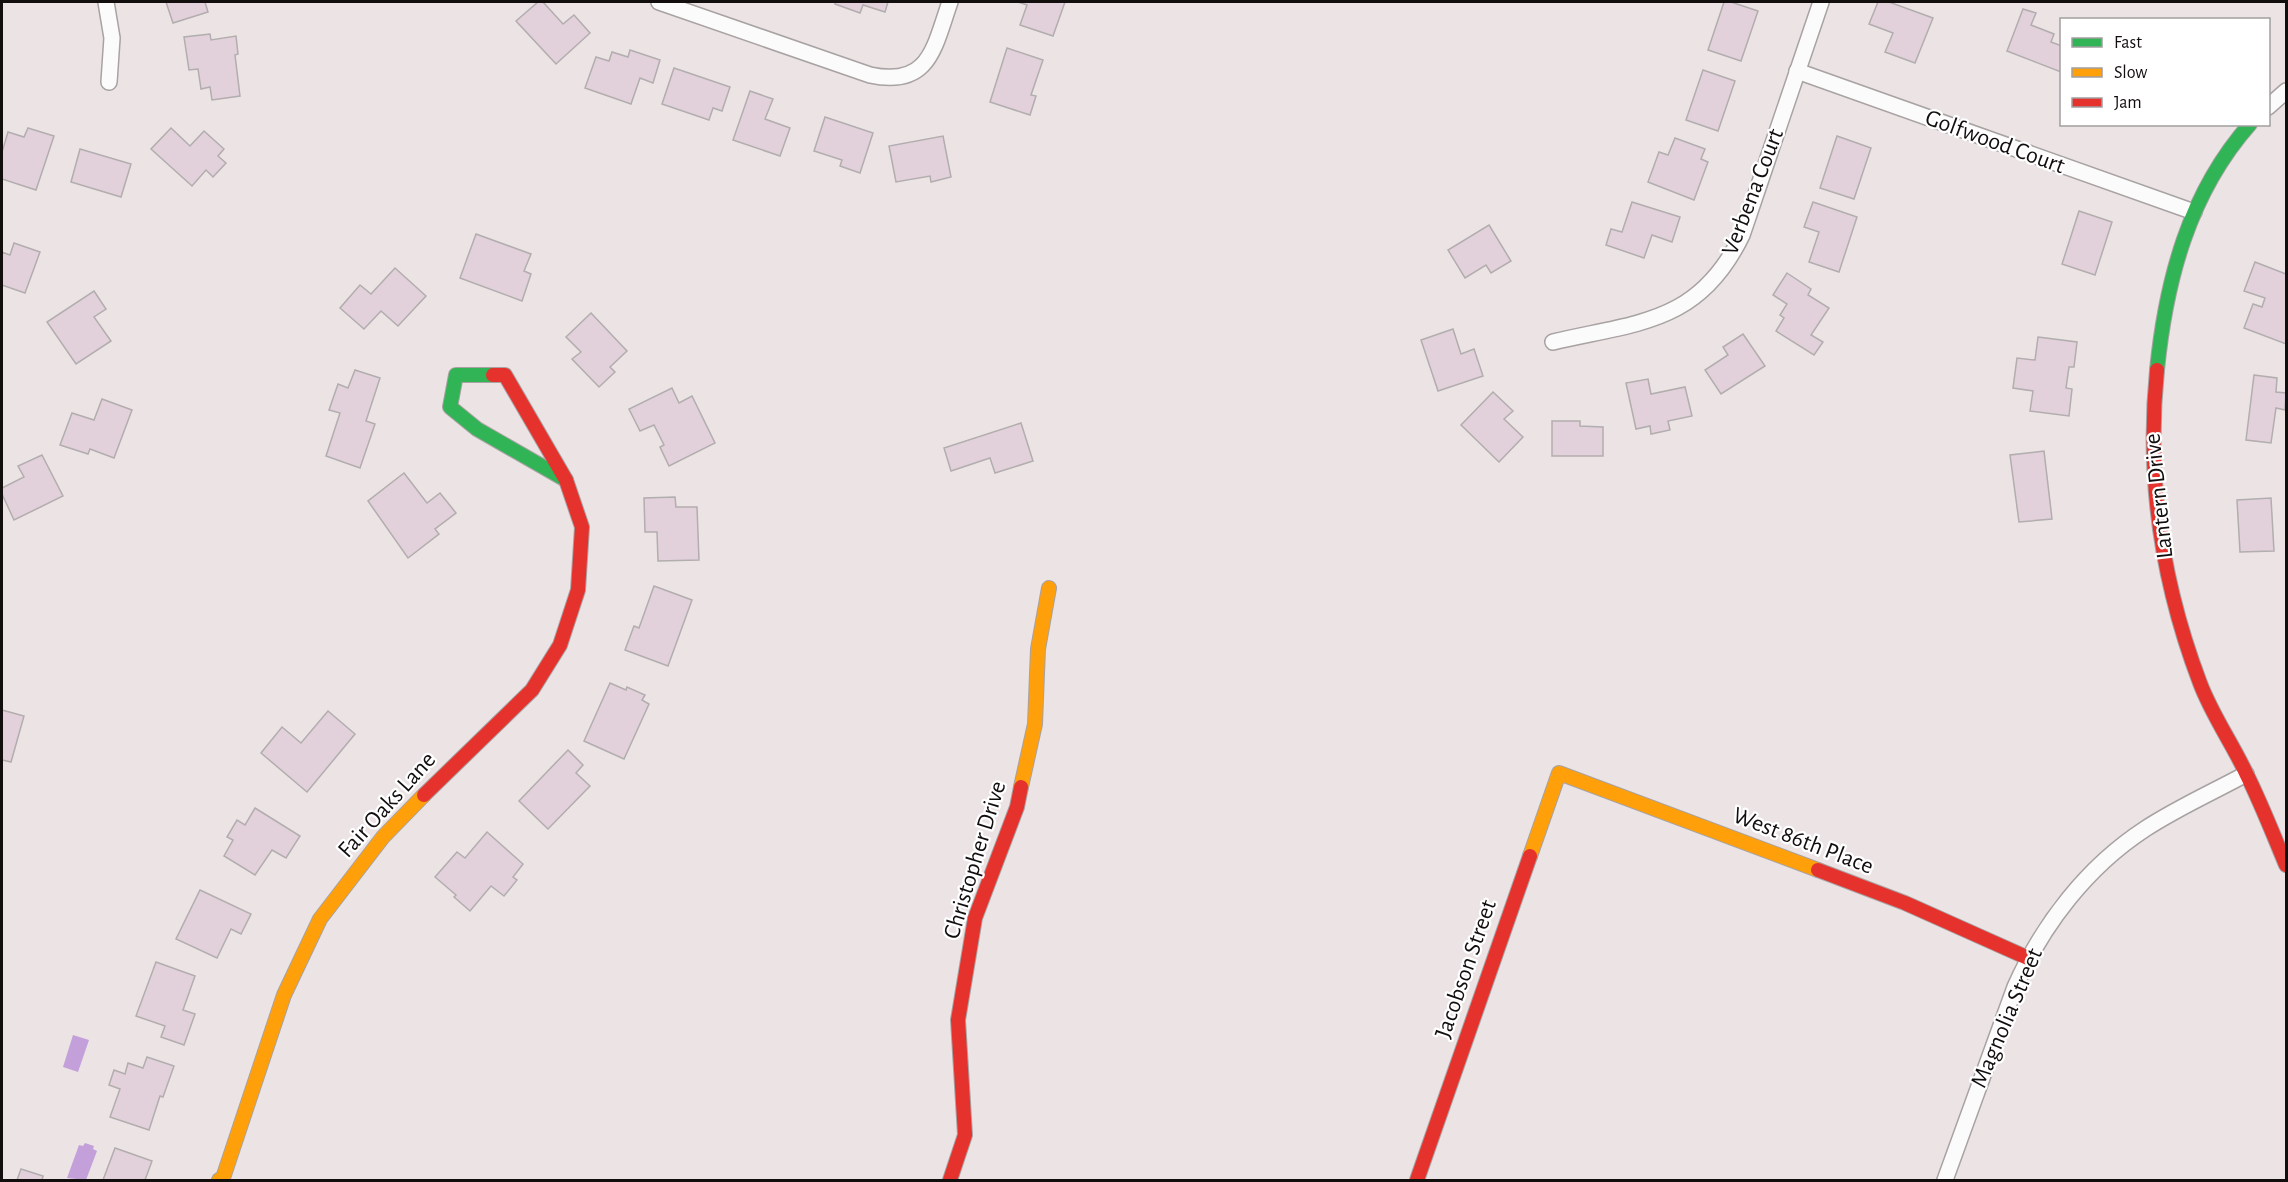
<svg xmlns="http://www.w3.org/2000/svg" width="2288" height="1182" font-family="'Alegreya Sans',sans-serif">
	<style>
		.water { fill: #c3a0da }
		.building { fill: #e2d1da; stroke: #b2adae; stroke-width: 1.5 }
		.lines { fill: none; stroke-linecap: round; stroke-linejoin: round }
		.street-casing { stroke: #a8a2a2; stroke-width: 18 }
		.fast-casing { stroke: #a8a2a2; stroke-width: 16 }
		.slow-casing { stroke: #a8a2a2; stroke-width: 16 }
		.jam-casing { stroke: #a8a2a2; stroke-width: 16 }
		.street { stroke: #fcfbfb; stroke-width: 15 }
		.fast { stroke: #30b455; stroke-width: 14 }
		.slow { stroke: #ff9f0a; stroke-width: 14 }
		.jam { stroke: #e5322d; stroke-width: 14 }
		.labels { text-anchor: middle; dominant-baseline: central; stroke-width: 4.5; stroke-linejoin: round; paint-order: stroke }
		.street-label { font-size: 24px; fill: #130e0e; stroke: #fff }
	</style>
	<rect width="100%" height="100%" fill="#ece4e4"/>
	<g class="water">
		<polygon points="73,1035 89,1040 78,1072 63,1067"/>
		<polygon points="85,1143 94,1146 93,1149 97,1151 86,1180 67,1178 79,1145 83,1146"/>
	</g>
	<g class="building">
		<polygon points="166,2 205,2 208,12 173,23"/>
		<polygon points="538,2 543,2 563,24 574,15 590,33 556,64 516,21"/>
		<polygon points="836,2 888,2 885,12 863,5 860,13 835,4"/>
		<polygon points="1018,2 1065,2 1053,36 1020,25 1027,5"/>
		<polygon points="1724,2 1731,2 1758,11 1741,61 1708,50"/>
		<polygon points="1878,2 1889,2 1933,18 1915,63 1885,52 1893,33 1869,24"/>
		<polygon points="2023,9 2036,13 2031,25 2054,34 2051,42 2062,46 2061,72 2007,51"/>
		<polygon points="210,34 211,40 236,36 238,54 235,55 240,96 212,100 210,87 201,89 198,69 189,70 184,37"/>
		<polygon points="1007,48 1043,60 1031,95 1036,96 1030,115 990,102"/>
		<polygon points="630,50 660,60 653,83 640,78 631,104 585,88 596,57 609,61 612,52 628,57"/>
		<polygon points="674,68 730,87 722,111 713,108 709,120 662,104"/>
		<polygon points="1703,70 1735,81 1718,131 1686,120"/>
		<polygon points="750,91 773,99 765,119 790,128 780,156 733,140"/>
		<polygon points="825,117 873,133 860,173 840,166 842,160 814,151"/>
		<polygon points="28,128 54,136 36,190 2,179 2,152 8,132 24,137"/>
		<polygon points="171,128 190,146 204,131 224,149 218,156 226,163 213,177 206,170 192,186 151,149"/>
		<polygon points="943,136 951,177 931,182 930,176 896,182 889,146"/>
		<polygon points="1837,136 1871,148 1854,199 1820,188"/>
		<polygon points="1675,138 1705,149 1701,159 1708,162 1694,200 1648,182 1659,152 1668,155"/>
		<polygon points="80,149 131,164 121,197 71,182"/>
		<polygon points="1632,202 1680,217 1672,242 1652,235 1644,258 1606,245 1611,229 1622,232"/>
		<polygon points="1813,202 1857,217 1839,272 1809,262 1819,232 1804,227"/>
		<polygon points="2079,211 2112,222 2095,275 2062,264"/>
		<polygon points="1489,225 1511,261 1491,273 1486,265 1465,278 1448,250"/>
		<polygon points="476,234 531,254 524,271 531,274 522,301 460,278"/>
		<polygon points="14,243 40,252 25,293 2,285 2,286 2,252 10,255"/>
		<polygon points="2255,262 2286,274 2286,344 2244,328 2253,304 2262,307 2265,298 2244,291"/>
		<polygon points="395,268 426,296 398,326 381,311 364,329 340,308 360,285 371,294"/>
		<polygon points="1787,273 1811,289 1808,295 1829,308 1811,335 1823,342 1814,355 1776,331 1784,318 1780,315 1787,304 1773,295"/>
		<polygon points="94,291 106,309 94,317 111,341 76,364 47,322"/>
		<polygon points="591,313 627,351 610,367 615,372 599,387 572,359 581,352 566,337"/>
		<polygon points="1453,329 1461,354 1474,349 1483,376 1438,391 1421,340"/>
		<polygon points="1743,334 1765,366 1721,394 1705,370 1728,355 1723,347"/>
		<polygon points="2038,337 2077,342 2074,367 2069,367 2066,388 2072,389 2069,416 2030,411 2033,391 2013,388 2017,358 2035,360"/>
		<polygon points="355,370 380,378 366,421 375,424 360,468 326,456 340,413 329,410 338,384 348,388"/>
		<polygon points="2254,375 2277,378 2276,392 2286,393 2285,410 2276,408 2271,443 2246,440"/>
		<polygon points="1648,379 1651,394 1685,387 1692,416 1668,421 1670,430 1651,434 1650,426 1636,429 1626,383"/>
		<polygon points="672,388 679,403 692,396 715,443 669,466 660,447 664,445 654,425 640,431 629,409"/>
		<polygon points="1493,392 1513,411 1504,419 1523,437 1499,462 1461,425"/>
		<polygon points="102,399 132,410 114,458 90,449 88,454 60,445 72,413 94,420"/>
		<polygon points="1552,421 1580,421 1580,426 1603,427 1603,456 1552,456"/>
		<polygon points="1021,423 1033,461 995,473 990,458 951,471 944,448"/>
		<polygon points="2044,451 2052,519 2019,522 2010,455"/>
		<polygon points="42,455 63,496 14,520 2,494 2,488 24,477 18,466"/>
		<polygon points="404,473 427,503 440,493 456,513 435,529 439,534 408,558 368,501"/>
		<polygon points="675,497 676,507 697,507 699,560 658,561 657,532 645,532 644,498"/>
		<polygon points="2271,498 2274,551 2240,552 2237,500"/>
		<polygon points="654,586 692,600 668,666 625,650 634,626 639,628"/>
		<polygon points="610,683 626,690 627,687 645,695 642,700 649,704 624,759 584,741"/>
		<polygon points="2,710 24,716 11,762 2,760"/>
		<polygon points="328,711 355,734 307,792 261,753 282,727 301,743"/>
		<polygon points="568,750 583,765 576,773 590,786 548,829 519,801"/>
		<polygon points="255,808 300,836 286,858 272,850 255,875 224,856 233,840 227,837 237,820 245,825"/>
		<polygon points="487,832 523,864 513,877 517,880 504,896 491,886 470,911 454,897 456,895 435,877 457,852 465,858"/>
		<polygon points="200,890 251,914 241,934 231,929 217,958 176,939"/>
		<polygon points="156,962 195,976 183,1010 195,1014 184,1045 161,1037 165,1026 136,1016"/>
		<polygon points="147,1057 174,1066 163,1097 160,1096 149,1130 110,1117 120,1089 109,1085 114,1070 125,1074 128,1063 143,1068"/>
		<polygon points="115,1148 152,1161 145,1180 103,1180"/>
		<polygon points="21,1169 43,1176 42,1180 17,1180"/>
	</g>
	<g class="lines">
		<g class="street-casing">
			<g id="street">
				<polyline points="106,2 112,38 109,82"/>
				<path d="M659 2 870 75C930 88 934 47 950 2"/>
				<polyline points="1797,71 2194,212"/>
				<polyline points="2268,107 2286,91"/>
				<path d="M1553 342C1638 322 1699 324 1742 235L1821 2"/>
				<path d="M1945 1180 2015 987C2043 924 2087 867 2145 829 2177 808 2213 792 2246 774"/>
			</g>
		</g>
		<g class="fast-casing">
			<g id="fast">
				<path d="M2157 370C2166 280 2189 193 2250 124"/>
				<polyline points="493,375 456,375 450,407 477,429 566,480"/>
			</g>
		</g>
		<g class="slow-casing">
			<g id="slow">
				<polyline points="1021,787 1035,724 1038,649 1049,588"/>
				<polyline points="1530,856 1559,773 1818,870"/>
				<polyline points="219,1180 223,1178 284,995 320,919 383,837 424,795"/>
			</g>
		</g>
		<g class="jam-casing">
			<g id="jam">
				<path d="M2157 370C2146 478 2162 583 2200 683 2212 715 2232 743 2246 773 2261 803 2273 834 2286 865"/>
				<polyline points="424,795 532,690 560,645 578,590 582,527 566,480 505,375 493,375"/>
				<polyline points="1818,870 1905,903 2028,958"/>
				<polyline points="950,1180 965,1135 958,1020 975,918 1017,807 1021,787"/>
				<polyline points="1417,1180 1530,856"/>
			</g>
		</g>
		<use href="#street" class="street"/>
		<use href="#fast" class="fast"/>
		<use href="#slow" class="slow"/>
		<use href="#jam" class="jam"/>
	</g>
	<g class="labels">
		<g class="street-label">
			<text transform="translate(1995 142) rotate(20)">Golfwood Court</text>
			<text transform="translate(1753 192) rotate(-69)">Verbena Court</text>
			<text transform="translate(2159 496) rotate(-96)">Lantern Drive</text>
			<text transform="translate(387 805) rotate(-48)">Fair Oaks Lane</text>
			<text transform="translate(1803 841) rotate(21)">West 86th Place</text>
			<text transform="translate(975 860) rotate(-73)">Christopher Drive</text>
			<text transform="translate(1466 969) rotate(-71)">Jacobson Street</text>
			<text transform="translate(2007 1018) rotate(-67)">Magnolia Street</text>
		</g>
	</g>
	<rect width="2288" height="1182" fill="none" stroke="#130e0e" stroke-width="6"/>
	<rect x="2060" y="18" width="210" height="108" fill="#ffffff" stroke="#a19f9f" stroke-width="1.5"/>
	<rect x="2072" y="38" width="30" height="9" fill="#30b455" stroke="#a19f9f" stroke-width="1.5"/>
	<text x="2114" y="48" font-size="18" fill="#130e0e">Fast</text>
	<rect x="2072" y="68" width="30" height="9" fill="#ff9f0a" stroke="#a19f9f" stroke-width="1.5"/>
	<text x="2114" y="78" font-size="18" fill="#130e0e">Slow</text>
	<rect x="2072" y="98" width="30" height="9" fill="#e5322d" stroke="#a19f9f" stroke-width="1.5"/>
	<text x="2114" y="108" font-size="18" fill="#130e0e">Jam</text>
</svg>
